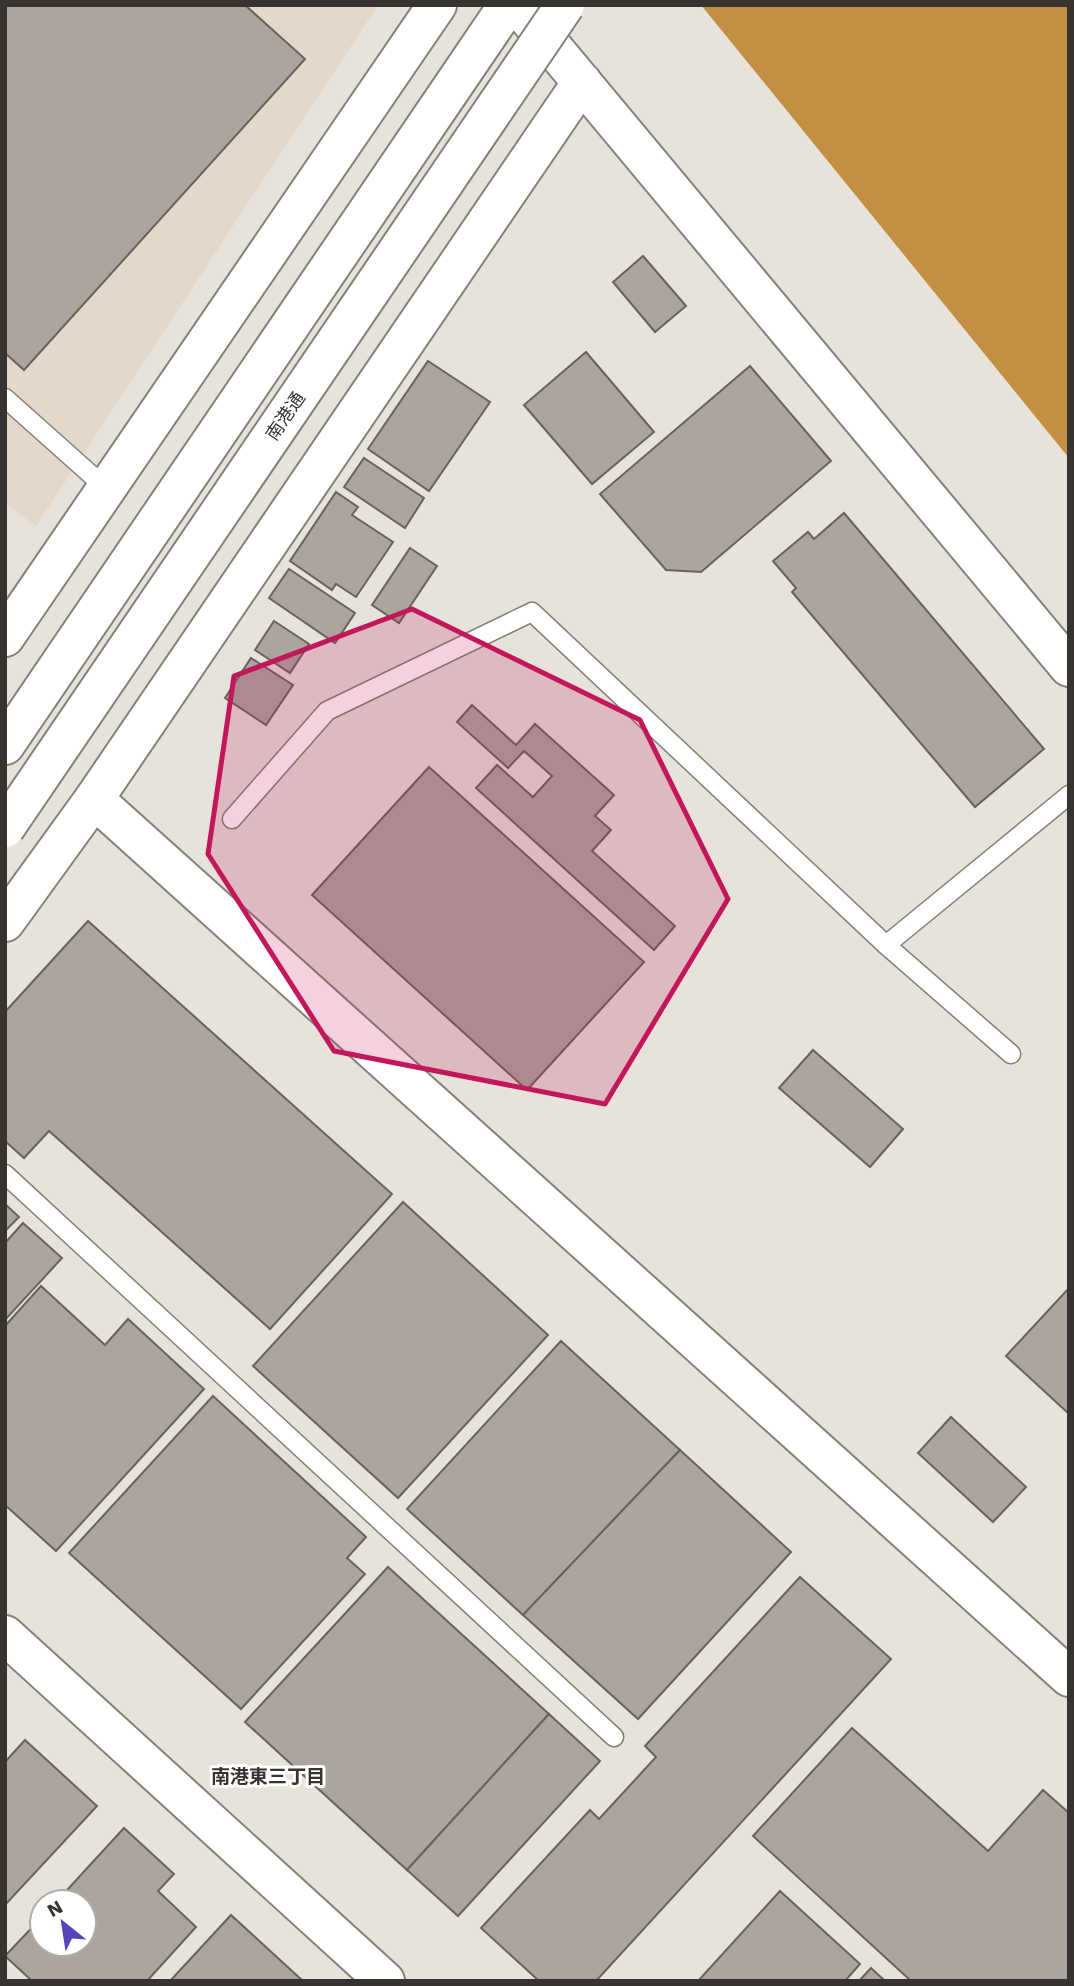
<svg xmlns="http://www.w3.org/2000/svg" width="1074" height="1986" font-family="'Work Sans','Noto Sans JP',sans-serif">
	<style>
		.built { fill: #e3d8ca }
		.water { fill: #c39043 }
		.building { fill: #aba59e; stroke: #68635d; stroke-width: 2 }
		.lines { fill: none; stroke-linecap: round; stroke-linejoin: round }
		.lane-casing { stroke: #858079; stroke-width: 21 }
		.secondary-casing { stroke: #858079; stroke-width: 42 }
		.lane { stroke: #fff; stroke-width: 18 }
		.secondary { stroke: #fff; stroke-width: 38 }
		.secondary-bridge-casing { stroke: #858079; stroke-width: 42; stroke-linecap: butt }
		.secondary-bridge { stroke: #fff; stroke-width: 38 }
		.marked { fill: #c2185b; fill-opacity: 0.2; stroke: #c2185b; stroke-width: 5; stroke-linejoin: round }
		.labels { text-anchor: middle; dominant-baseline: central; stroke-width: 6; stroke-linejoin: round; paint-order: stroke }
		.street-label { font-size: 18px; fill: #363330; stroke: #fff }
		.neighbourhood-label { font-size: 19px; font-weight: bold; fill: #363330; stroke: #fff }
	</style>
	<rect width="100%" height="100%" fill="#e7e2da"/>
	<polygon class="built" points="5,5 378,5 36,526 5,503"/>
	<polygon class="water" points="701,5 1069,5 1069,458"/>
	<g class="building">
		<polygon points="5,5 245,5 305,59 24,370 5,353"/>
		<polygon points="643,256 686,306 655,332 613,282"/>
		<polygon points="586,352 654,432 592,484 524,405"/>
		<polygon points="428,361 490,402 429,491 368,449"/>
		<polygon points="750,366 831,461 701,572 666,570 600,494"/>
		<polygon points="364,458 424,498 405,528 344,487"/>
		<polygon points="336,492 358,507 352,515 393,542 356,597 336,584 332,590 290,561"/>
		<polygon points="844,513 1044,749 975,807 792,592 796,588 773,561 808,532 814,539"/>
		<polygon points="410,548 437,566 399,623 372,605"/>
		<polygon points="289,569 355,613 335,643 269,598"/>
		<polygon points="274,621 309,644 290,673 255,650"/>
		<polygon points="251,658 293,685 266,725 225,698"/>
		<polygon points="472,705 516,745 535,724 614,795 595,816 611,830 592,851 675,926 654,950 476,788 497,765 533,797 552,776 524,751 508,768 457,722"/>
		<polygon points="429,767 644,962 527,1090 312,895"/>
		<polygon points="88,921 392,1194 270,1329 49,1131 24,1158 5,1141 5,1012"/>
		<polygon points="813,1050 903,1129 870,1167 779,1088"/>
		<polygon points="403,1202 548,1335 398,1498 253,1366"/>
		<polygon points="5,1204 19,1217 5,1231"/>
		<polygon points="23,1223 62,1258 5,1320 5,1243"/>
		<polygon points="41,1286 105,1345 128,1319 204,1389 56,1551 5,1505 5,1326"/>
		<polygon points="1069,1288 1069,1414 1006,1356"/>
		<polygon points="561,1341 680,1450 523,1615 407,1509"/>
		<polygon points="213,1396 366,1537 347,1558 365,1574 241,1709 69,1553"/>
		<polygon points="951,1417 1026,1487 993,1522 918,1453"/>
		<polygon points="680,1450 791,1552 638,1719 523,1615"/>
		<polygon points="388,1567 549,1714 407,1870 245,1722"/>
		<polygon points="800,1577 891,1659 596,1981 539,1981 481,1928 590,1810 599,1819 656,1757 645,1746"/>
		<polygon points="549,1714 600,1761 458,1916 407,1870"/>
		<polygon points="852,1728 988,1851 1043,1790 1069,1813 1069,1981 911,1981 753,1836"/>
		<polygon points="25,1740 97,1806 5,1905 5,1762"/>
		<polygon points="124,1828 174,1874 158,1891 196,1927 147,1981 32,1981 5,1956 42,1917 42,1944 84,1944 84,1902 56,1902"/>
		<polygon points="780,1891 860,1964 845,1981 698,1981"/>
		<polygon points="231,1915 303,1981 170,1981"/>
		<polygon points="871,1968 885,1981 859,1981"/>
	</g>
	<g class="lines">
		<g class="lane-casing">
			<g id="lane">
				<polyline points="5,398 106,488"/>
				<polyline points="232,819 327,711 532,612 886,945 1069,795"/>
				<polyline points="886,945 1011,1054"/>
				<polyline points="5,1174 614,1737"/>
			</g>
		</g>
		<g class="secondary-casing">
			<g id="secondary">
				<polyline points="524,13 1069,667"/>
				<polyline points="5,637 437,5"/>
				<polyline points="5,745 508,5"/>
				<polyline points="94,799 1069,1677"/>
				<polyline points="5,922 94,799 582,82"/>
				<polyline points="5,1635 385,1981"/>
			</g>
		</g>
		<use href="#lane" class="lane"/>
		<use href="#secondary" class="secondary"/>
		<g class="secondary-bridge-casing">
			<polyline id="secondary-bridge" points="5,828 565,5"/>
		</g>
		<use href="#secondary-bridge" class="secondary-bridge"/>
	</g>
	<path class="marked" d="M412 609 640 720 728 899 605 1104 334 1051 208 854 234 676Z"/>
	<g class="labels">
		<g class="street-label">
			<text transform="translate(285 416) rotate(-56)">南港通</text>
		</g>
		<g class="neighbourhood-label">
			<text x="268" y="1776">南港東三丁目</text>
		</g>
	</g>
	<rect width="1074" height="1986" fill="none" stroke="#363330" stroke-width="14"/>
	<g transform="translate(63 1923) rotate(330)"><circle r="33" fill="#ffffff" stroke="#afadac" stroke-width="2"/>
	<path d="M0-5L12 26L0 18L-12 26Z" fill="#5742ba"/>
	<text y="-10" font-size="19" font-weight="bold" text-anchor="middle" fill="#363330">N</text>
	</g>
</svg>
